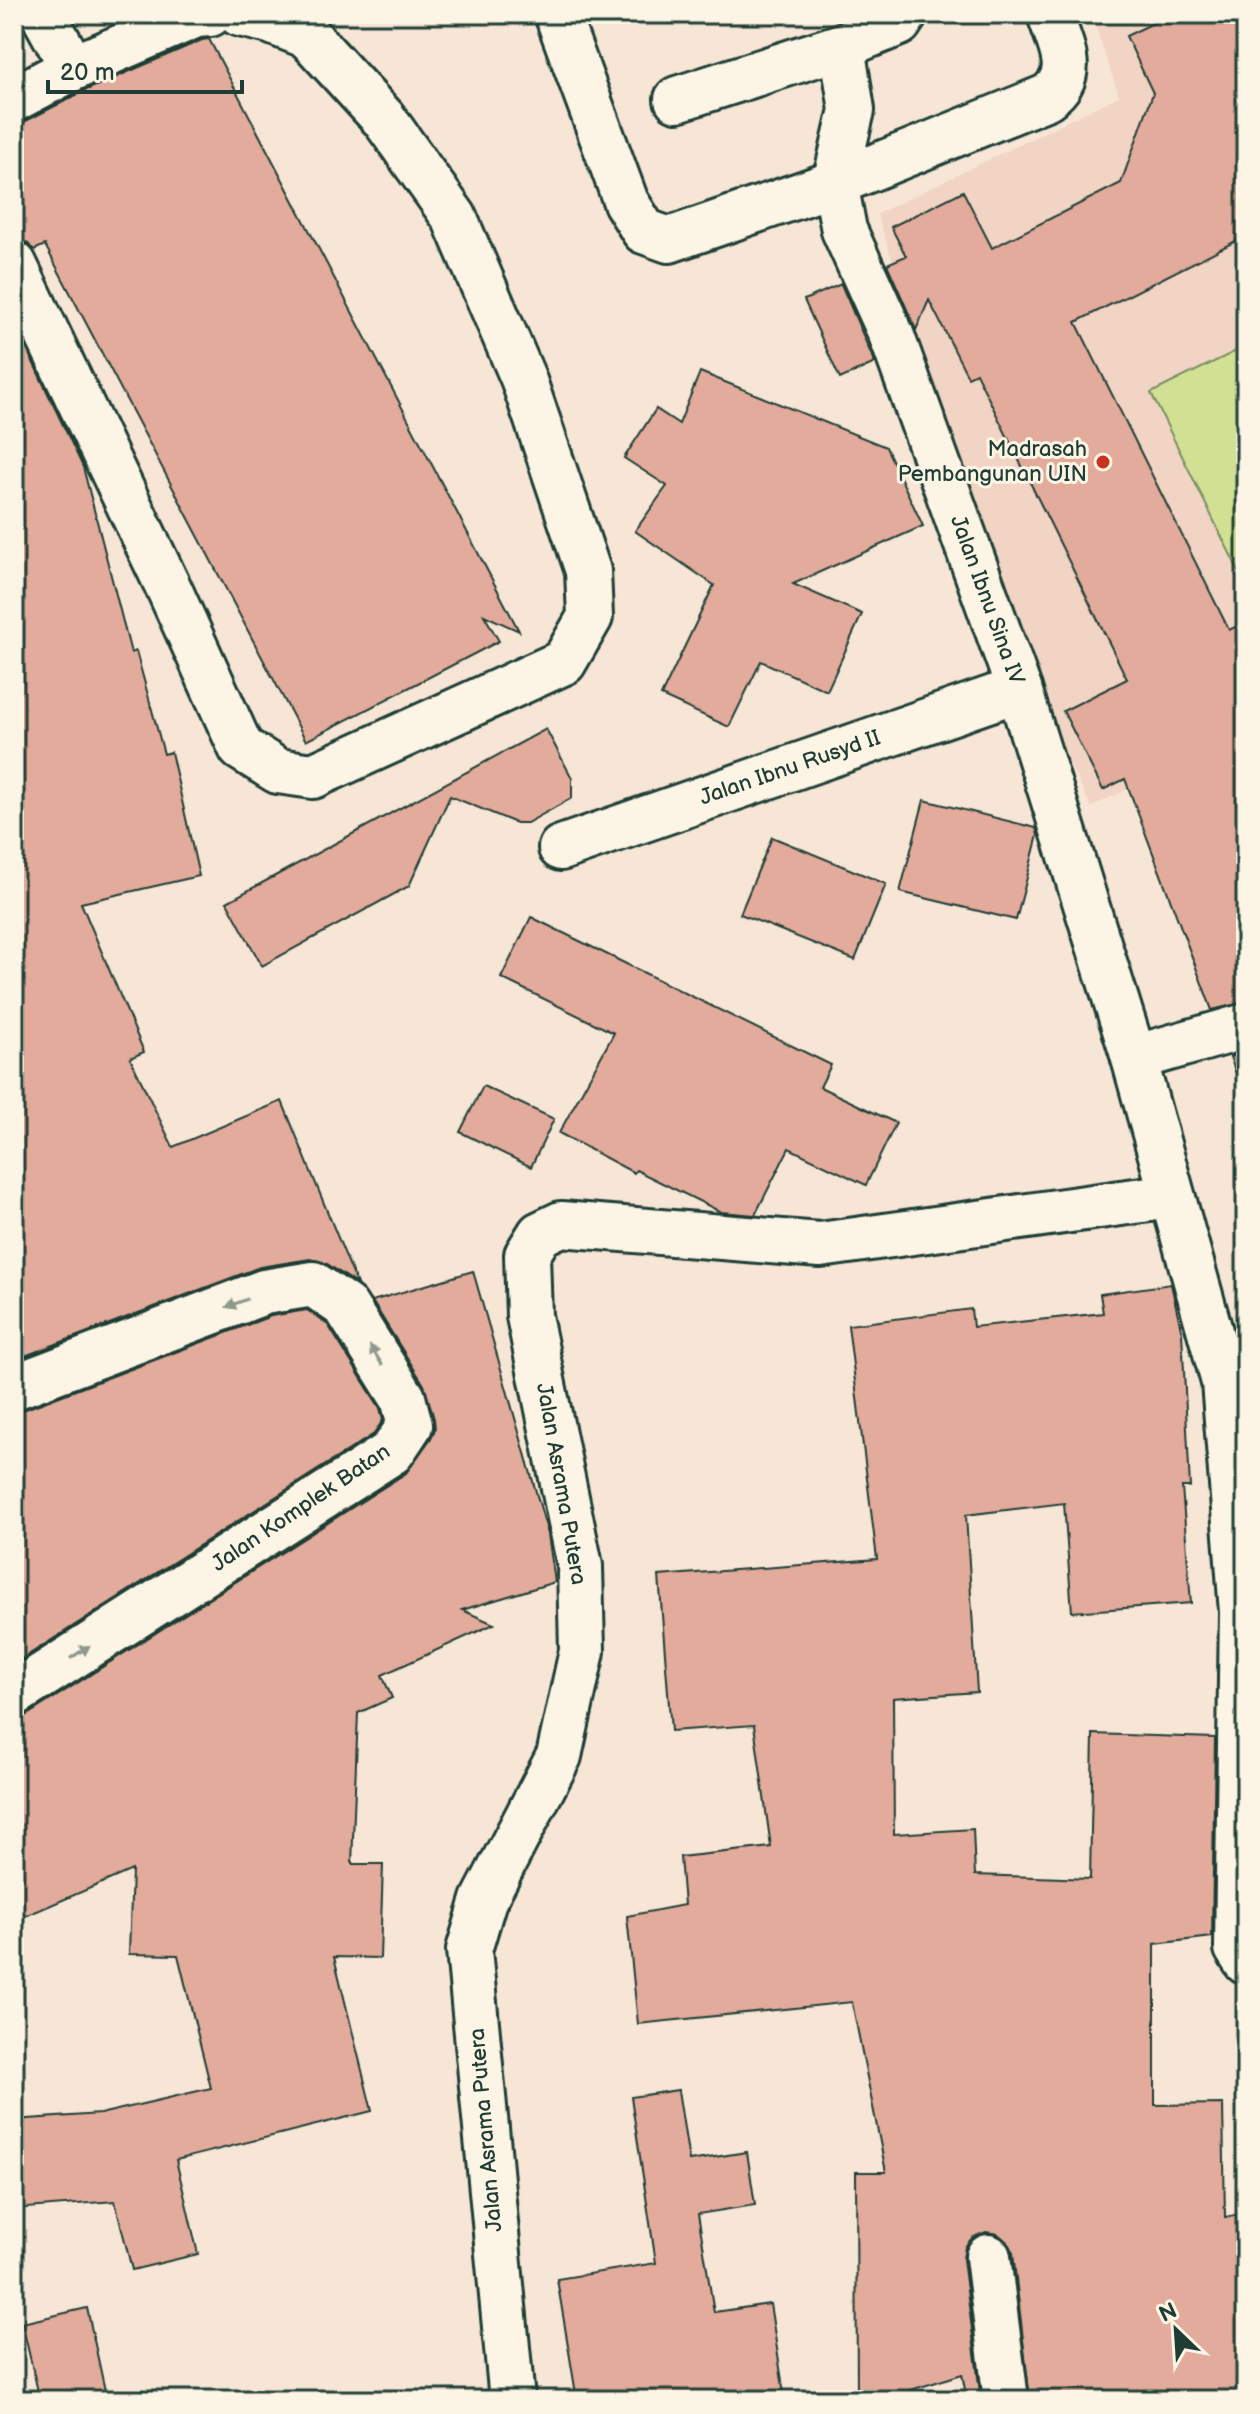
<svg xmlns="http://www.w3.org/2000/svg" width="1260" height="2414" font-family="'Balsamiq Sans',sans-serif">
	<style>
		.built { fill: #f1d4c4 }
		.green { fill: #d2e093; stroke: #788e64; stroke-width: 2 }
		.building { fill: #e3ab9b; stroke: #1f3d34; stroke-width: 2 }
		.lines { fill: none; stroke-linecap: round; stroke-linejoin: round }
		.minor-casing { stroke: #1f3d34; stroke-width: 50 }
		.minor { stroke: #fcf5e5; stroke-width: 44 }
		.oneway { fill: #8e998c }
		.poi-dot { fill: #c8321e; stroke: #fcf5e5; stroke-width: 3 }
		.labels { text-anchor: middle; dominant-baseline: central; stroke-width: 6; stroke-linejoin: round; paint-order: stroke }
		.poi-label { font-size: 22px; fill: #1f3d34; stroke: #fcf5e5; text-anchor: end }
		.street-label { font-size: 22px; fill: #1f3d34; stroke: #fcf5e5 }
	</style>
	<rect width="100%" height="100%" fill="#f7e6d6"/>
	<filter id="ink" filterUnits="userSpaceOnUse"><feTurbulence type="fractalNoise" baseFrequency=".0125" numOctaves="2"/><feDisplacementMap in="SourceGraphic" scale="16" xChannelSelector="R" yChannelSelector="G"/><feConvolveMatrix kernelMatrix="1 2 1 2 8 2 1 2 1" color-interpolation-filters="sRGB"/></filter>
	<g filter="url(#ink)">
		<polygon class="built" points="1091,14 1246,14 1246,732 1091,807 1042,709 877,214 1119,96"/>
		<polygon class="green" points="1246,346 1246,586 1151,393"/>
		<g class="building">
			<polygon points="1172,14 1246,14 1246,236 1076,322 1229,630 1246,622 1246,1002 1212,1010 1125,779 1103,790 1063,711 1127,679 976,373 968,377 929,300 916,330 887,264 906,256 891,227 963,191 992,248 1121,183 1153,93 1126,36"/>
			<polygon points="209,39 519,631 484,615 499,641 306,741 45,245 34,250 27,243 14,239 14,124 26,121 84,91 202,40"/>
			<polygon points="841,284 875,363 840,379 804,300"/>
			<polygon points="14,322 83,467 131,653 136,651 164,754 171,752 199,876 81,903 144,1052 130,1058 173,1147 282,1101 357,1284 327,1264 310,1259 260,1267 14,1360"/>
			<polygon points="700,372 886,447 923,526 793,584 862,614 827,691 761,661 729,727 661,696 714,585 635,531 667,486 624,458 656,409 679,424"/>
			<polygon points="546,729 572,778 572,798 527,823 516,823 450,796 409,886 262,966 227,902"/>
			<polygon points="924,800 1036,828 1038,835 1016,920 900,892"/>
			<polygon points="772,837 886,884 855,960 740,914"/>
			<polygon points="531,917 831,1065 820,1087 896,1123 866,1185 789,1148 755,1215 721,1212 636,1170 634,1173 559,1133 614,1033 501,978"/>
			<polygon points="1246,1052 1246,1086 1241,1087 1230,1057"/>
			<polygon points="483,1086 554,1119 531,1167 460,1132"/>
			<polygon points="473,1271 548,1534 555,1582 462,1610 494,1624 382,1675 392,1698 358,1713 352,1864 383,1864 380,1958 334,1957 372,2111 176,2160 198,2254 132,2270 115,2201 14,2209 14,2120 100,2114 211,2088 178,1955 129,1954 132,1870 14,1921 14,1719 27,1715 406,1473 431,1438 435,1429 434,1419 424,1385 372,1301"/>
			<polygon points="1171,1284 1182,1333 1190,1487 1182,1487 1191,1603 1072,1612 1064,1503 966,1515 977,1692 893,1698 894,1834 973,1829 975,1875 1090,1879 1093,1734 1215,1738 1212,1937 1155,1944 1155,2105 1223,2104 1225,2217 1246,2213 1246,2400 1030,2400 1013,2253 1008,2243 998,2234 986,2232 972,2238 965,2247 963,2259 981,2400 967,2400 962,2374 879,2400 857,2400 856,2172 886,2172 852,2002 638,2024 627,1916 684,1905 680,1857 771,1847 754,1725 671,1731 659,1576 877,1559 848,1325 971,1309 973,1327 1103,1313 1100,1294"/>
			<polygon points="307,1310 328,1325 380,1408 383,1420 374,1434 14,1664 14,1411 23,1410 271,1316"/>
			<polygon points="678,2090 689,2161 747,2152 755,2205 698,2214 714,2312 770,2304 785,2400 577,2400 557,2279 656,2263 631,2097"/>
			<polygon points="87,2308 107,2400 40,2400 22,2323"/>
		</g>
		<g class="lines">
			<g class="minor-casing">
				<g id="minor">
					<polyline points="43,14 73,68"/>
					<path d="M557 14 626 202 644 231 669 240 835 183 1047 97C1079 74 1060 46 1050 14"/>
					<polyline points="905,14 899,23 842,46 852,110 835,183 844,230 891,334 1019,689 1134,1058 1224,1382 1242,1612 1237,1948 1246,1962"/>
					<polyline points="14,99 73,68 196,15 210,14"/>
					<polyline points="677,99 842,46"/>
					<polyline points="14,264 170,591 241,748 278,771 313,776 564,662 590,617 588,571 523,378 454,217 384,119 308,36 270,21 240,14"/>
					<polyline points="561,848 1019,689"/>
					<polyline points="1134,1058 1246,1026"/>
					<polyline points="14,1387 264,1292 313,1284 346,1307 403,1398 410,1425 392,1452 14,1694"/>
					<polyline points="988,2257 1006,2400"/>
					<polyline points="512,2400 469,1950 484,1900 559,1756 582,1651 580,1566 529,1316 527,1255 540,1234 561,1224 820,1245 1171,1196"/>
				</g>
			</g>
			<use href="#minor" class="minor"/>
		</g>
		<defs><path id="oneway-solid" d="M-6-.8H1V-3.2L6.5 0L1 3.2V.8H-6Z" transform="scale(2)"/></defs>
		<g class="oneway">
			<use href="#oneway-solid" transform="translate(237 1303) rotate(159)"/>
			<use href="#oneway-solid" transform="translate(376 1355) rotate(-122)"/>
			<use href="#oneway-solid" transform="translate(80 1652) rotate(-33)"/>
		</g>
	</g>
	<circle class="poi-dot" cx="1103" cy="462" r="8"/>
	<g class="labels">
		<g class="poi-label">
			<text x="1087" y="449">Madrasah<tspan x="1087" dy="25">Pembangunan UIN</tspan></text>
		</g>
		<g class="street-label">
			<text transform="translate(987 600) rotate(70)">Jalan Ibnu Sina IV</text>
			<text transform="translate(790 768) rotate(-19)">Jalan Ibnu Rusyd II</text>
			<text transform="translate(561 1484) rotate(80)">Jalan Asrama Putera</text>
			<text transform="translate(301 1508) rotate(-34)">Jalan Komplek Batan</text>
			<text transform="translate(486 2130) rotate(-95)">Jalan Asrama Putera</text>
		</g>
	</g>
	<rect width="1260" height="2414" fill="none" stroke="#fcf5e5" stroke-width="48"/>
	<rect x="24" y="24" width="1212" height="2366" fill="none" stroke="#1f3d34" stroke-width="3" filter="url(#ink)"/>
	<g transform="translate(1176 2330) rotate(335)" stroke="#fcf5e5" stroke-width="6" paint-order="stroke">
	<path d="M0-6L14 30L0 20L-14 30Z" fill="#1f3d34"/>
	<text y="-12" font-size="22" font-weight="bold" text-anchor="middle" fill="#1f3d34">N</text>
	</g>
	<path d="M48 80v12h194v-12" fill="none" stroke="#1f3d34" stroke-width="4"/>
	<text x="60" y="80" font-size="24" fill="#1f3d34" stroke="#fcf5e5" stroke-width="6" paint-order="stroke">20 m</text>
</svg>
